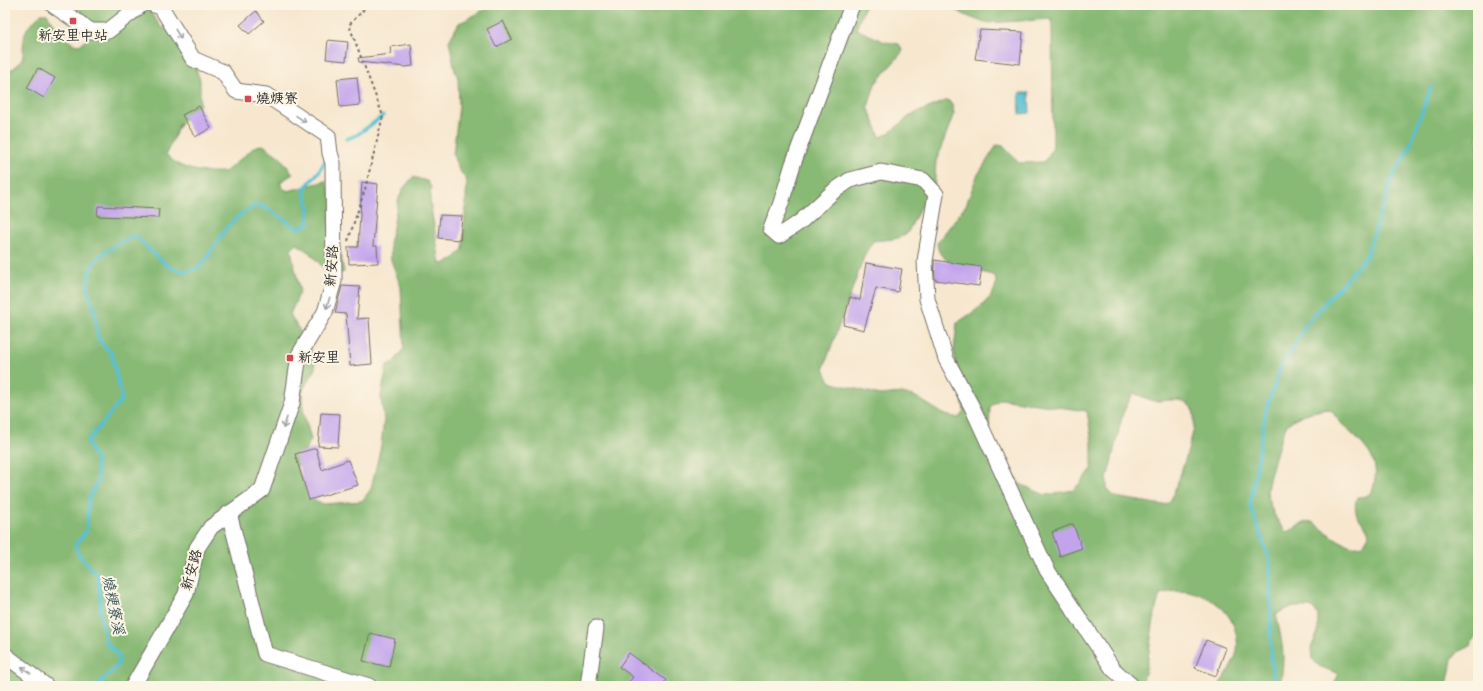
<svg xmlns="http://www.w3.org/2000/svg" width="1483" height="691" font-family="'Architects Daughter','LXGW WenKai TC',sans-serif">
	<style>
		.forest { fill: #88b974; stroke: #5a7250; fill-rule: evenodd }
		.water { fill: #57c1d3; stroke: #41767f }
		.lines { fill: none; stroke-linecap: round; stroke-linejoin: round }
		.stream { stroke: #57c1d3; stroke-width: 3.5 }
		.building { fill: #c2a4ed }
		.minor-casing { stroke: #726d64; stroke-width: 17 }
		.path { stroke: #726d64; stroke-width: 2; stroke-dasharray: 3 3; stroke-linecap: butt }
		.minor { stroke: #fff; stroke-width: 15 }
		.oneway { stroke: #a0a0a0 }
		.poi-dot { fill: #d1495b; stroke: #fcf5e5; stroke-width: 1.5 }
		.labels { text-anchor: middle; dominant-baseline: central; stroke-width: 4; stroke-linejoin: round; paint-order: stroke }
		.poi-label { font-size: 14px; fill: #2b2b2b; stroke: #fcf5e5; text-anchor: start }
		.street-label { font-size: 14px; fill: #2b2b2b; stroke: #fcf5e5 }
		.water-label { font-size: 15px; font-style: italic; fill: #38585d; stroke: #fcf5e5 }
	</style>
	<rect width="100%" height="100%" fill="#fcf5e5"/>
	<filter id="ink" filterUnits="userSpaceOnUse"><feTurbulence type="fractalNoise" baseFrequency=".025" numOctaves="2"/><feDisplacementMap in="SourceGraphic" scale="8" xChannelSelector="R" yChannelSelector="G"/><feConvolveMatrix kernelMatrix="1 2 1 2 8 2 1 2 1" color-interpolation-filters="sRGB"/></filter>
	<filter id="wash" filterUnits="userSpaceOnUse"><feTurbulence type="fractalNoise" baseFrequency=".012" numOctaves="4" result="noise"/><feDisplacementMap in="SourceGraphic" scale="16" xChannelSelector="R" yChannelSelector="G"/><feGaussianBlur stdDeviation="0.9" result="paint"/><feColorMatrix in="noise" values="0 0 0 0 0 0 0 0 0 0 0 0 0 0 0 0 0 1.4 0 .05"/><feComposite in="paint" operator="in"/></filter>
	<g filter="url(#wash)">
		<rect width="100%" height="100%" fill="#f7e7cf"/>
		<path class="forest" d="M75 5H145L162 28 170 30 193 61 200 80V105L181 122 166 154C180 171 203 173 225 172L256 146 263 145 280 157 293 174 280 182 282 188 288 191 326 181 332 200 344 272 336 275 329 274 310 253 297 244 291 250 300 292 290 314C297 329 311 344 315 361 318 376 301 383 302 397 302 411 308 427 311 440L302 455 296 468 312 498 318 502 324 504 362 501 371 489 381 446 384 420 381 397 387 365 394 362 404 348 401 287 391 260 390 243 398 201 403 189 413 177 427 181 431 187 430 201 440 264C450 263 457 257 463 249L467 181 458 168 453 155 459 106 458 78 455 71 449 41 459 23 466 20 492 5H865L856 29 885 42 899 44 903 51 875 84 868 107 880 137 888 134 911 115 948 100 952 105 954 113 936 161 934 192 919 210 908 232 901 237 894 239 873 241 865 254 824 367C826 374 827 379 833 383L880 395 902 393 916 397 945 415 959 418 964 411 954 351 957 323C971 313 1002 297 995 276 983 272 952 265 944 258 939 254 938 249 937 243L966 205 977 176 997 145 1003 146 1019 163 1044 162 1052 150 1053 144 1052 19 985 23 967 16 946 5H1478V634L1476 635 1469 647 1458 652 1452 660 1447 686H1333L1339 674 1319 666 1312 659 1311 648 1318 632V615L1315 610 1310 607H1291L1276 614C1282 642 1286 656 1280 684L1282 686H1218C1228 672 1240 657 1237 639 1233 602 1193 584 1160 594 1151 622 1151 652 1143 681H1135L1127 677 1095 630 1108 686H5V73C33 59 18 53 26 31 28 25 37 19 41 14H47C55 25 78 64 89 33ZM1133 393C1140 395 1149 400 1153 401 1167 402 1179 395 1191 407 1195 412 1194 421 1194 427 1192 439 1176 492 1170 501 1169 503 1166 504 1163 505L1115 497 1107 489V479L1123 413ZM1000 399 1087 411 1092 442V469L1074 490 1045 495 1020 484 989 434 990 407ZM1327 409 1332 411C1347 437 1383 448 1374 484 1372 494 1368 497 1357 497 1350 519 1367 521 1369 535 1367 538 1365 543 1362 545 1350 551 1331 535 1322 529 1319 527 1315 523 1312 522 1302 520 1296 530 1286 532 1277 522 1269 506 1267 493 1266 486 1282 430 1287 425 1298 414 1312 412 1327 409Z"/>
		<polygon class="water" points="1019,93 1029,93 1030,113 1020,114"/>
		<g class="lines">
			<g class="stream">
				<polyline points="346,139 357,135 383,116"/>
				<path d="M98 686 99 683 118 665 119 657 105 641 101 614 98 576 78 554 75 545 86 532 89 498 98 481 96 460 87 442 122 399 111 352C92 339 99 331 95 312 93 304 88 296 88 288 85 257 112 248 135 235 144 244 162 263 172 268 201 282 210 251 223 233 231 221 243 212 255 205L266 208 297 228 303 227 308 224 309 209 304 189 319 172 326 159"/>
				<polyline points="1274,686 1271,656 1270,562 1250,505 1266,410 1282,363 1293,349 1308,322 1366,257 1392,179 1409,148 1431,87"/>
			</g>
		</g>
		<g id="blocks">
			<g class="building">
				<polygon points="256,11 264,21 249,34 240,25"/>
				<polygon points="503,21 512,39 496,47 487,29"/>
				<polygon points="980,30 1023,32 1020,64 975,59"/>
				<polygon points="328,40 348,42 346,61 326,59"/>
				<polygon points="411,44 413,66 406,67 359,62 358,58 391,54 390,47"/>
				<polygon points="38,68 55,78 44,98 27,88"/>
				<polygon points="357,77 360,105 340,107 337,79"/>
				<polygon points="199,106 211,128 195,137 182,115"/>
				<polygon points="362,182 378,184 373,246 377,246 378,263 349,264 348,247 358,247"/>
				<polygon points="98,206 159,209 158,218 97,216"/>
				<polygon points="440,215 462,216 460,240 438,238"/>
				<polygon points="934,260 982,267 979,286 935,280"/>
				<polygon points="866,263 902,269 898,292 876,288 864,330 843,325 850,297 860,300"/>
				<polygon points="342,286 360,287 357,319 369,318 372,364 350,366 346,314 335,313"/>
				<polygon points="321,413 340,414 338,447 318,446"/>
				<polygon points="316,448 322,470 348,460 358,485 309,500 295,454"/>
				<polygon points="1073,524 1082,548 1060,556 1052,532"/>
				<polygon points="370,633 395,639 389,667 363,661"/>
				<polygon points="1206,640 1226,648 1216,676 1195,668"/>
				<polygon points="629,653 666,680 662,686 635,686 629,682 633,677 619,667"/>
			</g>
		</g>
	</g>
	<g filter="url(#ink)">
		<use href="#blocks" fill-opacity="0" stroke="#726d64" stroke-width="1"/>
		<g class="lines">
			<g class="minor-casing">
				<g id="minor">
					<polyline points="53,5 91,31 108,31 141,5"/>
					<polyline points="852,5 793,164 781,203 771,229 779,236 800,222 834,191 850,180 881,172 923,180 936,194 925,261 927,299 946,359 972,407 1047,570 1113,669 1132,686"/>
					<polyline points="229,513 265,654 369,686"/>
					<polyline points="5,655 46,686"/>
					<polyline points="133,686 186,594 197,548 211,527 262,490 292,403 299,355 325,312 334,281 333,163 330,153 328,136 266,95 236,91 223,72 193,59 161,7 154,5"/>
					<polyline points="588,686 596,628"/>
				</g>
			</g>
			<polyline class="path" points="348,241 365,189 383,116 349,25 368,5"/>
			<use href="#minor" class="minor"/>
		</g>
		<defs><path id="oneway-shaft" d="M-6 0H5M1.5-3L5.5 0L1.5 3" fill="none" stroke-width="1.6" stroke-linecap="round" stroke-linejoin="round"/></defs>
		<g class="oneway">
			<use href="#oneway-shaft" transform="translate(178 34) rotate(58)"/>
			<use href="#oneway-shaft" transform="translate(301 119) rotate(34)"/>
			<use href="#oneway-shaft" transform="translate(328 303) rotate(107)"/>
			<use href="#oneway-shaft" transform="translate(285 423) rotate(109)"/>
			<use href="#oneway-shaft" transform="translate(26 670) rotate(-144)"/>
		</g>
	</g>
	<g class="poi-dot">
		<rect x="69" y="17" width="8" height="8" rx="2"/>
		<rect x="244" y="95" width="8" height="8" rx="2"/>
		<rect x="286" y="354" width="8" height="8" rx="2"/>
	</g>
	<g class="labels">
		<g class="poi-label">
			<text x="73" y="36" text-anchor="middle">新安里中站</text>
			<text x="256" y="99">燒焿寮</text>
			<text x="298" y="358">新安里</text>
		</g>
		<g class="street-label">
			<text transform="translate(332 266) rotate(-86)">新安路</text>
			<text transform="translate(192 570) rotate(-74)">新安路</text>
		</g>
		<g class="water-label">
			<text transform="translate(113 605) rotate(79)">燒粳寮溪</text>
		</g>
	</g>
	<rect width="1483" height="691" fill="none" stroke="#fcf5e5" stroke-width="20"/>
</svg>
